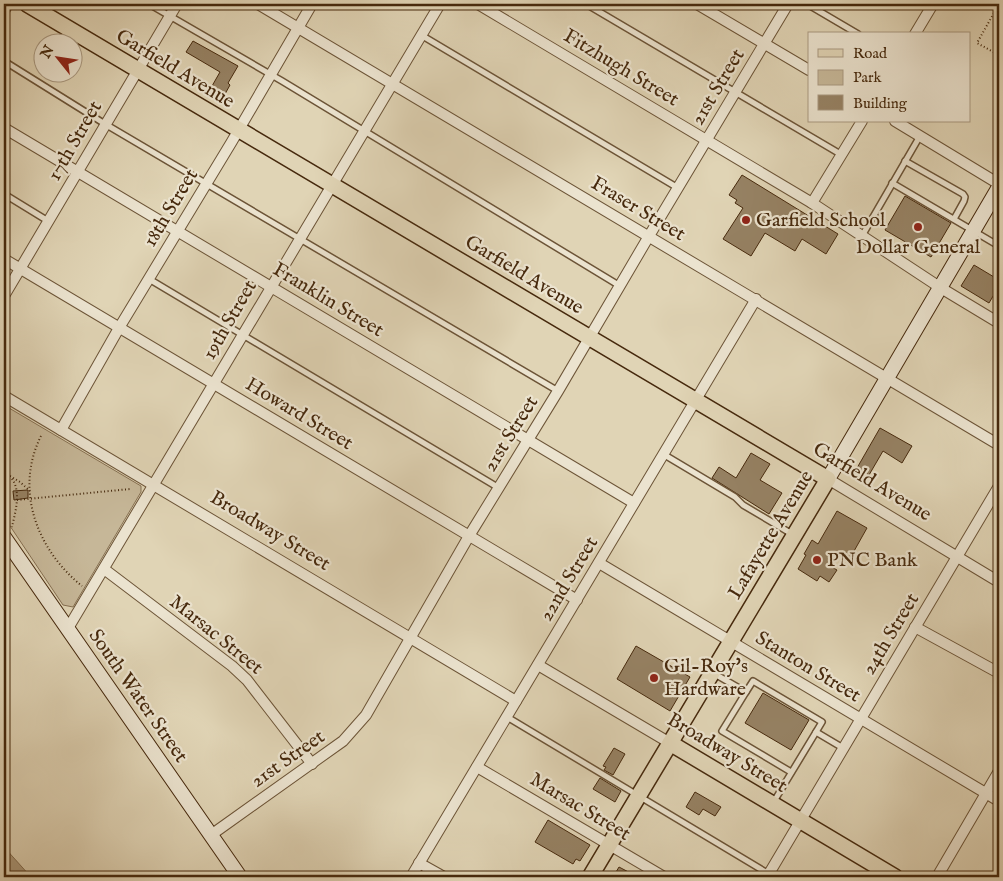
<svg xmlns="http://www.w3.org/2000/svg" width="1003" height="881" font-family="'IM FELL English',serif">
	<style>
		.green { fill: #c6b798; stroke: #867052 }
		.water { fill: #ac9a7c; stroke: #836d50 }
		.building { fill: #968264; stroke: #46290d }
		.lines { fill: none; stroke-linecap: round; stroke-linejoin: round }
		.lane-casing { stroke: #6c5437; stroke-width: 8 }
		.street-casing { stroke: #6c5437; stroke-width: 12 }
		.secondary-casing { stroke: #46290d; stroke-width: 16 }
		.primary-casing { stroke: #46290d; stroke-width: 18 }
		.path { stroke: #46290d; stroke-width: 2; stroke-dasharray: 1 2.5; stroke-linecap: butt }
		.lane { stroke: #ebe3cf; stroke-width: 5 }
		.street { stroke: #ebe3cf; stroke-width: 10 }
		.secondary { stroke: #ebe3cf; stroke-width: 14 }
		.primary { stroke: #e0d4b5; stroke-width: 15 }
		.poi-dot { fill: #8f2418; stroke: #ebe3cf; stroke-width: 2 }
		.labels { text-anchor: middle; dominant-baseline: central; stroke-width: 4.5; stroke-linejoin: round; paint-order: stroke }
		.street-label { font-size: 20px; fill: #46290d; stroke: #ebe3cf }
		.poi-label { font-size: 20px; fill: #46290d; stroke: #ebe3cf; text-anchor: start }
	</style>
	<rect width="100%" height="100%" fill="#e0d4b5"/>
	<filter id="stains"><feTurbulence type="fractalNoise" baseFrequency=".004" numOctaves="4"/><feColorMatrix values="0 0 0 0 .2 0 0 0 0 .09 0 0 0 0 .02 0 0 0 .5 -.17"/></filter>
	<radialGradient id="worn" r=".72"><stop offset=".6" stop-color="#630" stop-opacity="0"/><stop offset="1" stop-color="#630" stop-opacity=".3"/></radialGradient>
	<polygon class="green" points="4,405 141,486 141,492 73,607 63,605 4,517"/>
	<polygon class="water" points="4,847 31,877 4,877"/>
	<g class="building">
		<polygon points="193,41 238,66 228,83 230,85 225,94 212,86 220,72 186,52"/>
		<polygon points="742,175 838,234 826,254 802,239 795,251 765,233 751,256 723,239 743,208 735,203 737,200 729,195"/>
		<polygon points="905,196 951,223 931,257 885,230"/>
		<polygon points="974,265 999,280 999,286 989,303 961,286"/>
		<polygon points="880,428 912,446 902,463 883,451 869,475 857,468"/>
		<polygon points="751,453 770,464 760,480 782,493 769,514 712,478 719,467 736,478"/>
		<polygon points="28,490 28,498 14,500 13,491"/>
		<polygon points="837,511 867,528 849,560 836,552 828,565 837,570 829,582 820,576 817,581 798,569 806,555 804,554 812,540 818,544"/>
		<polygon points="636,646 690,677 670,711 617,679"/>
		<polygon points="763,693 809,720 791,750 745,723"/>
		<polygon points="614,748 625,754 613,775 604,770 606,767 603,766"/>
		<polygon points="600,778 621,791 615,802 593,789"/>
		<polygon points="695,792 721,807 715,816 703,809 699,815 686,807"/>
		<polygon points="548,820 590,845 580,861 576,859 573,864 535,842"/>
		<polygon points="619,867 638,877 613,877"/>
	</g>
	<g class="lines">
		<g class="lane-casing">
			<g id="lane">
				<polyline points="149,4 282,81 620,286"/>
				<polyline points="586,4 842,155"/>
				<polyline points="807,4 858,34"/>
				<polyline points="421,35 678,188"/>
				<polyline points="4,61 105,124 558,391"/>
				<polyline points="905,161 963,194 965,197 964,201 954,219"/>
				<polyline points="892,183 999,246"/>
				<polyline points="4,194 48,221"/>
				<polyline points="862,236 920,136"/>
				<polyline points="149,279 499,488"/>
				<polyline points="663,454 735,497 743,505 792,534"/>
				<polyline points="713,673 746,692 722,731 791,772"/>
				<polyline points="746,692 753,681 822,722 816,732"/>
				<polyline points="507,717 769,874"/>
				<polyline points="773,803 816,732 843,748"/>
			</g>
		</g>
		<g class="street-casing">
			<g id="street">
				<polyline points="258,4 999,445"/>
				<polyline points="478,4 812,203 941,288 999,323"/>
				<polyline points="697,4 809,70"/>
				<polyline points="4,11 8,4"/>
				<polyline points="915,34 933,4"/>
				<polyline points="895,121 999,184"/>
				<polyline points="4,128 634,503"/>
				<polyline points="812,203 862,121"/>
				<polyline points="4,259 577,600"/>
				<polyline points="4,296 177,4"/>
				<polyline points="4,396 516,701"/>
				<polyline points="61,430 119,328 231,143 312,4"/>
				<polyline points="828,479 999,582"/>
				<polyline points="599,563 999,801"/>
				<polyline points="104,569 232,666 247,680 312,764"/>
				<polyline points="915,627 999,673"/>
				<polyline points="67,630 440,4"/>
				<polyline points="538,665 670,743"/>
				<polyline points="477,767 664,877"/>
				<polyline points="211,835 343,741 366,715 469,536 558,391 649,236 788,4"/>
				<polyline points="419,863 444,877"/>
				<polyline points="411,877 756,299"/>
				<polyline points="767,877 999,486"/>
				<polyline points="937,877 999,771"/>
			</g>
		</g>
		<g class="secondary-casing">
			<g id="secondary">
				<polyline points="828,479 999,187"/>
				<polyline points="4,537 240,877"/>
			</g>
		</g>
		<g class="primary-casing">
			<g id="primary">
				<polyline points="27,4 828,479 590,877"/>
				<polyline points="670,743 895,877"/>
			</g>
		</g>
		<g class="path">
			<polyline points="999,4 977,43 999,55"/>
			<path d="M41 436C14 490 37 550 82 586"/>
			<path d="M4 472C24 483 16 509 12 527"/>
			<polyline points="10,476 20,482 30,491"/>
			<polyline points="17,500 130,489"/>
		</g>
		<use href="#lane" class="lane"/>
		<use href="#street" class="street"/>
		<use href="#secondary" class="secondary"/>
		<use href="#primary" class="primary"/>
	</g>
	<g class="poi-dot">
		<circle cx="746" cy="220" r="5"/>
		<circle cx="918" cy="227" r="5"/>
		<circle cx="817" cy="560" r="5"/>
		<circle cx="654" cy="678" r="5"/>
	</g>
	<g class="labels">
		<g class="street-label">
			<text transform="translate(621 68) rotate(31)">Fitzhugh Street</text>
			<text transform="translate(175 69) rotate(31)">Garfield Avenue</text>
			<text transform="translate(718 87) rotate(-59)">21st Street</text>
			<text transform="translate(75 141) rotate(-60)">17th Street</text>
			<text transform="translate(171 208) rotate(-59)">18th Street</text>
			<text transform="translate(638 209) rotate(31)">Fraser Street</text>
			<text transform="translate(524 275) rotate(31)">Garfield Avenue</text>
			<text transform="translate(328 300) rotate(31)">Franklin Street</text>
			<text transform="translate(230 320) rotate(-60)">19th Street</text>
			<text transform="translate(299 414) rotate(31)">Howard Street</text>
			<text transform="translate(511 434) rotate(-58)">21st Street</text>
			<text transform="translate(872 482) rotate(31)">Garfield Avenue</text>
			<text transform="translate(270 531) rotate(31)">Broadway Street</text>
			<text transform="translate(771 535) rotate(-59)">Lafayette Avenue</text>
			<text transform="translate(569 579) rotate(-59)">22nd Street</text>
			<text transform="translate(891 634) rotate(-59)">24th Street</text>
			<text transform="translate(216 635) rotate(39)">Marsac Street</text>
			<text transform="translate(808 667) rotate(31)">Stanton Street</text>
			<text transform="translate(138 696) rotate(55)">South Water Street</text>
			<text transform="translate(727 753) rotate(31)">Broadway Street</text>
			<text transform="translate(288 759) rotate(-35)">21st Street</text>
			<text transform="translate(580 807) rotate(31)">Marsac Street</text>
		</g>
		<g class="poi-label">
			<text x="756" y="220">Garfield School</text>
			<text x="918" y="247" text-anchor="middle">Dollar General</text>
			<text x="827" y="560">PNC Bank</text>
			<text x="664" y="666">Gil-Roy's<tspan x="664" dy="23">Hardware</tspan></text>
		</g>
	</g>
	<rect width="1003" height="881" fill="none" stroke="#e0d4b5" stroke-width="20"/>
	<rect x="5" y="5" width="993" height="871" fill="none" stroke="#46290d" stroke-width="2.5"/>
	<rect x="10" y="10" width="983" height="861" fill="none" stroke="#46290d"/>
	<rect x="808" y="32" width="162" height="90" fill="#ebe3cf" stroke="#a99981"/>
	<rect x="818" y="49" width="25" height="8" fill="#e0d4b5" stroke="#a99981"/>
	<text x="853" y="58" font-size="15" fill="#46290d">Road</text>
	<rect x="818" y="70" width="25" height="15" fill="#c6b798" stroke="#a99981"/>
	<text x="853" y="82" font-size="15" fill="#46290d">Park</text>
	<rect x="818" y="95" width="25" height="15" fill="#968264" stroke="#a99981"/>
	<text x="853" y="108" font-size="15" fill="#46290d">Building</text>
	<g transform="translate(58 58) rotate(300)"><circle r="24" fill="#ebe3cf" stroke="#a99981"/>
	<path d="M0-4L9 19L0 12L-9 19Z" fill="#8f2418"/>
	<text y="-8" font-size="14" font-weight="bold" text-anchor="middle" fill="#46290d">N</text>
	</g>
	<rect width="100%" height="100%" filter="url(#stains)"/>
	<rect width="100%" height="100%" fill="url(#worn)"/>
</svg>
